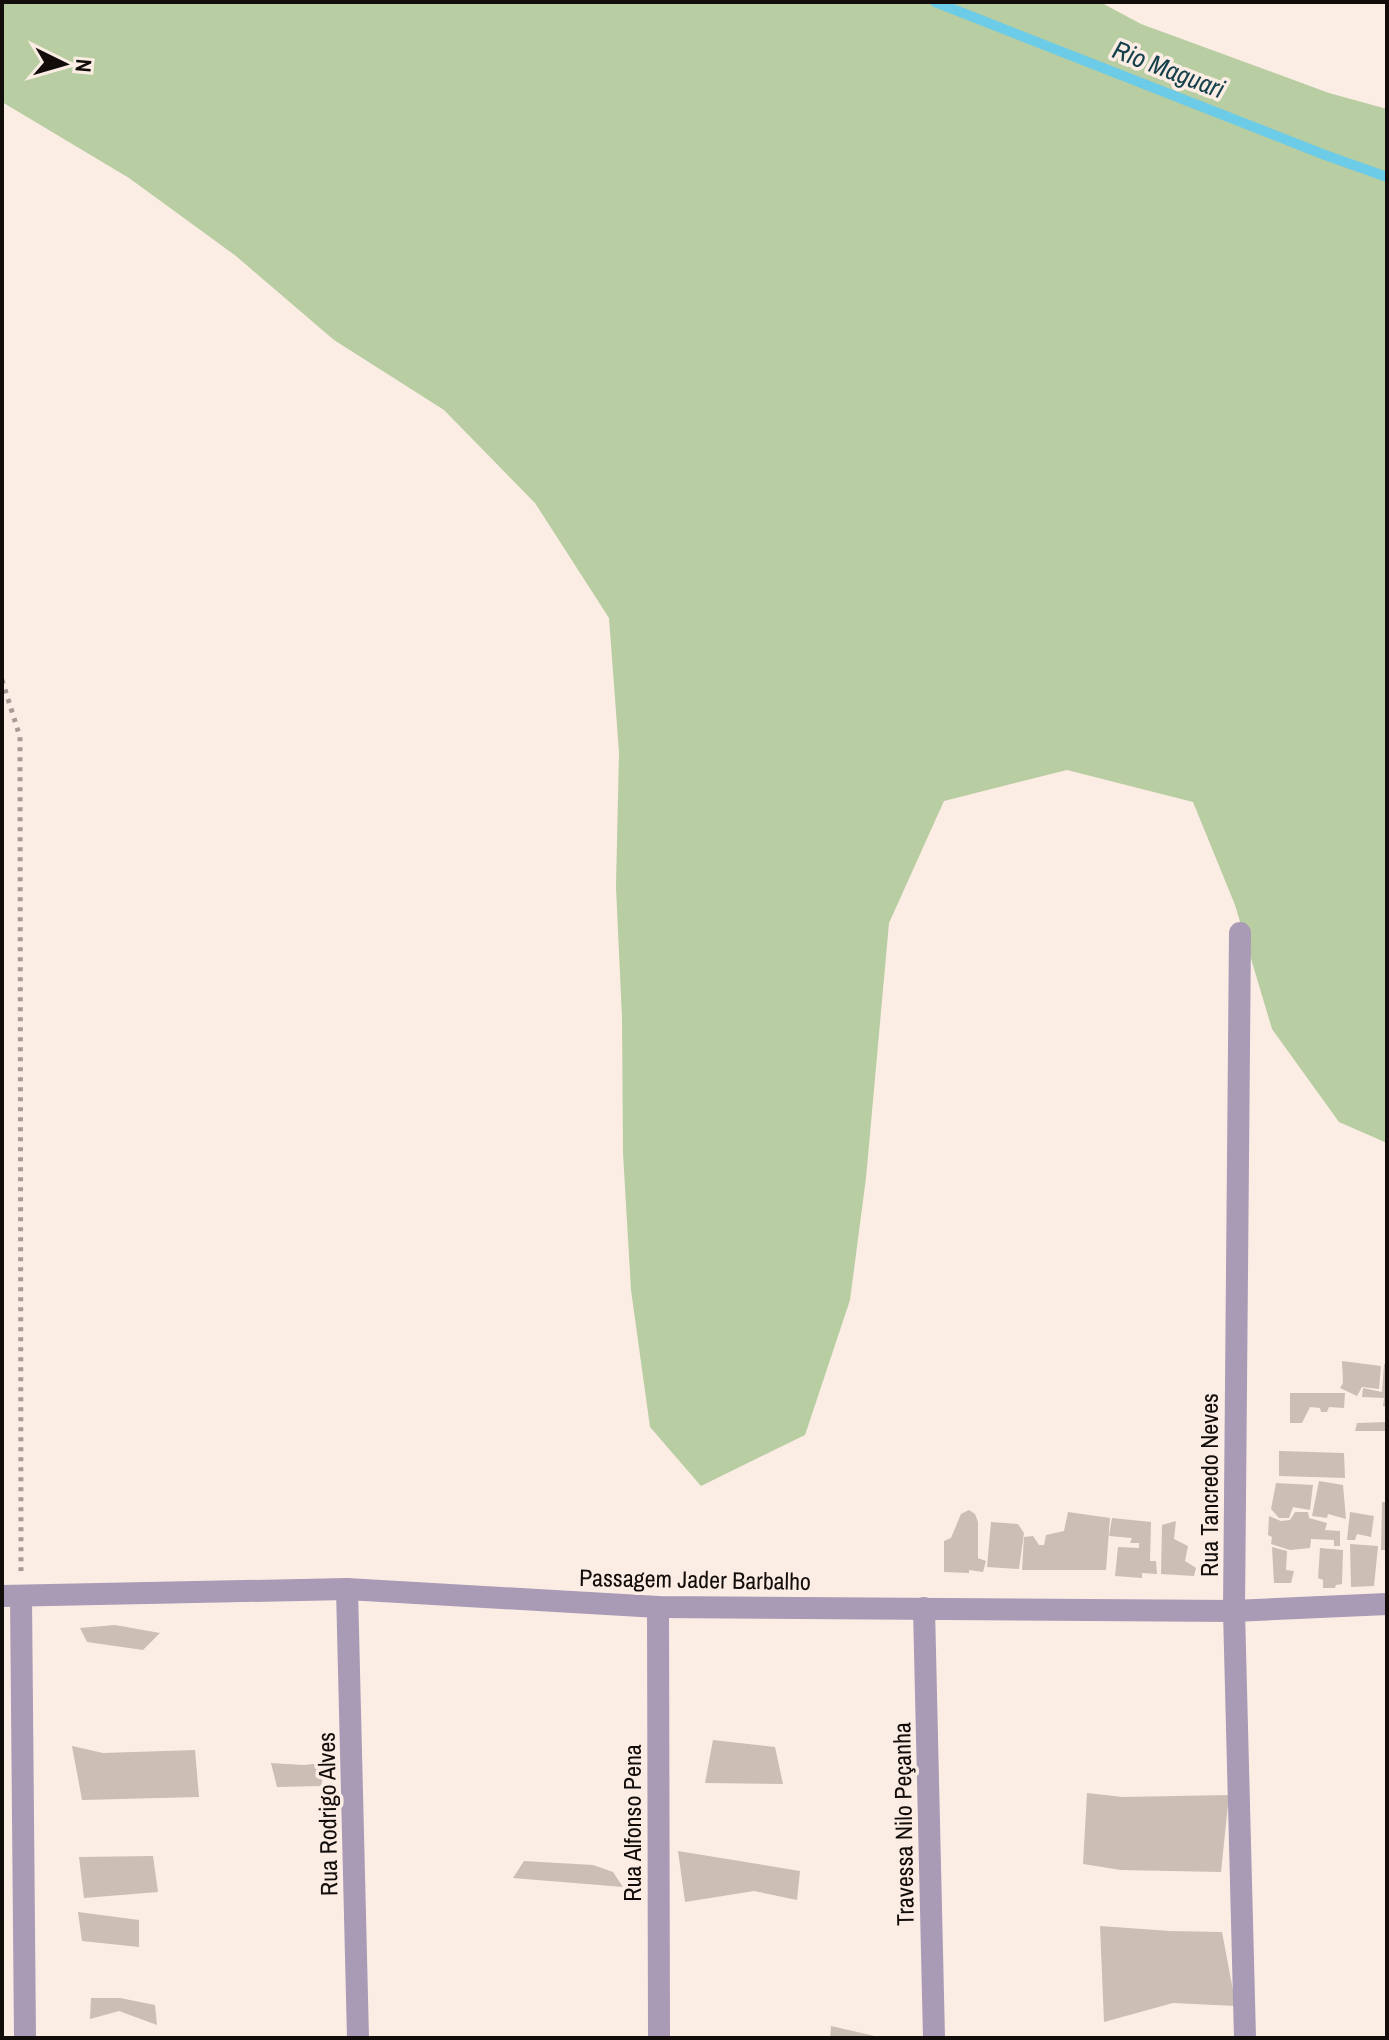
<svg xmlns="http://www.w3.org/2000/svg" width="1389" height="2040" font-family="'Archivo Narrow',sans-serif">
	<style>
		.green { fill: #b8cda1 }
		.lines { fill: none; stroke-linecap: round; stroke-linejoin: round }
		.stream { stroke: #6ccbe7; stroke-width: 10 }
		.building { fill: #cbbeb5 }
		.path { stroke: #a79c95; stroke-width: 5; stroke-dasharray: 4 6; stroke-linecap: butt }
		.minor { stroke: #a99ab6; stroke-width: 22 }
		.labels { text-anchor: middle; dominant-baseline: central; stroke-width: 7; stroke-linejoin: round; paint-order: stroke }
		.street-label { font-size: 24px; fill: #120d0a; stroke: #fbede4 }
		.water-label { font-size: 26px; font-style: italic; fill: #15414d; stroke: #fbede4 }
	</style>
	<rect width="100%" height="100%" fill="#fbede4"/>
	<polygon class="green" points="2,2 1100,2 1141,24 1329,93 1387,109 1387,1143 1339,1122 1272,1029 1235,905 1193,802 1067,770 944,801 889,923 866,1178 850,1300 805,1435 701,1486 650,1427 631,1290 623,1153 622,1018 616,887 619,752 609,618 535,503 444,410 334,340 236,256 129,178 2,102"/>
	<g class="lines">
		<polyline class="stream" points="935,2 1325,155 1387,177"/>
	</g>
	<g class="building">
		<polygon points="1342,1361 1381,1366 1379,1389 1362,1387 1357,1396 1340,1388 1343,1383"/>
		<polygon points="1384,1364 1387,1364 1387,1407 1383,1406 1384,1398 1362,1397 1363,1388 1382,1392"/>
		<polygon points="1290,1393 1345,1393 1344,1408 1329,1407 1327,1412 1321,1412 1320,1408 1310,1407 1302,1423 1290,1423"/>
		<polygon points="1387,1422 1387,1431 1355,1431 1357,1423"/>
		<polygon points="1279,1451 1344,1453 1345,1478 1279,1476"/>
		<polygon points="1319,1481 1343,1485 1346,1519 1328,1514 1327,1518 1312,1516"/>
		<polygon points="1276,1483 1313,1485 1310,1510 1293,1507 1289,1518 1279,1518 1271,1509"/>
		<polygon points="1382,1502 1387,1502 1387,1550 1381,1550"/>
		<polygon points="969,1510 975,1514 978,1522 978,1558 986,1561 983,1572 969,1570 969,1573 944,1572 944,1541 951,1538 961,1514"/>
		<polygon points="1068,1512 1110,1518 1106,1570 1022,1570 1024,1537 1033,1536 1039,1545 1044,1545 1046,1535 1064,1531"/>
		<polygon points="1295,1512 1308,1512 1309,1518 1327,1523 1325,1530 1340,1531 1340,1546 1334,1546 1334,1540 1311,1539 1310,1548 1290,1550 1271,1544 1272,1537 1268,1535 1269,1516 1281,1521 1290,1520"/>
		<polygon points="1350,1512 1374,1516 1371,1537 1357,1534 1355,1540 1347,1540"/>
		<polygon points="1112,1518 1151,1522 1150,1561 1156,1561 1157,1574 1142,1573 1142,1578 1115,1576 1118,1547 1139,1548 1139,1543 1130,1543 1132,1538 1109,1536"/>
		<polygon points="1176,1521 1174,1539 1188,1546 1185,1561 1196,1568 1194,1576 1161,1574 1162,1525"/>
		<polygon points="991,1522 1018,1524 1024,1533 1019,1569 987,1567"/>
		<polygon points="1350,1544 1378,1546 1374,1586 1351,1587"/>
		<polygon points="1272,1547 1287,1551 1286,1570 1294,1571 1291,1583 1274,1583"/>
		<polygon points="1320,1548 1343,1550 1342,1584 1336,1585 1335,1588 1323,1588 1323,1580 1318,1578"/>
		<polygon points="115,1625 160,1633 143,1650 87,1642 80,1628"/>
		<polygon points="713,1740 775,1747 783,1784 705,1783"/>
		<polygon points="72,1746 103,1753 195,1750 199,1797 82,1800"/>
		<polygon points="271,1763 303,1765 326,1763 321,1786 277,1787"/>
		<polygon points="1087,1793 1123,1797 1229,1795 1221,1872 1121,1870 1083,1864"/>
		<polygon points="678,1851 800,1871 797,1900 754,1891 685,1902"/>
		<polygon points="153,1856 158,1892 84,1898 79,1857"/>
		<polygon points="524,1861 593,1865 613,1872 623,1887 513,1878"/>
		<polygon points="78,1912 139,1920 139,1947 82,1941"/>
		<polygon points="1100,1926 1170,1931 1222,1932 1236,2006 1173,2003 1104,2022"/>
		<polygon points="91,1998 120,1998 155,2005 157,2025 119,2011 90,2019"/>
		<polygon points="831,2026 879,2037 879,2038 830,2038"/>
	</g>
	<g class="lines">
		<polyline class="path" points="2,680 20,737 21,1571"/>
		<g class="minor">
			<polyline points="1240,933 1234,1611 1245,2038"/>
			<polyline points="347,1589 358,2038"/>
			<polyline points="2,1596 347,1589 658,1607 1234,1611 1387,1604"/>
			<polyline points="21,1596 25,2038"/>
			<polyline points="658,1607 659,2038"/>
			<polyline points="924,1608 934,2038"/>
		</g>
	</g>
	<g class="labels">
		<g class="street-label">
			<text transform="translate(1209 1485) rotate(-90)">Rua Tancredo Neves</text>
			<text transform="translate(695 1579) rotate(1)">Passagem Jader Barbalho</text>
			<text transform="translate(327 1814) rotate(-91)">Rua Rodrigo Alves</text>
			<text transform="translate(632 1823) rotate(-90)">Rua Alfonso Pena</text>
			<text transform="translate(903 1824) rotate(-91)">Travessa Nilo Peçanha</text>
		</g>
		<g class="water-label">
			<text transform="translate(1169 69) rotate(21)">Rio Maguari</text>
		</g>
	</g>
	<rect width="1389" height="2040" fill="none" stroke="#120d0a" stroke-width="8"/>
	<g transform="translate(64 64) rotate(95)" stroke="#fbede4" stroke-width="6" paint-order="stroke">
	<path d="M0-6L14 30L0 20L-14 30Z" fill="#120d0a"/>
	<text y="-12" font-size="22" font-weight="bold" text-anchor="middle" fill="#120d0a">N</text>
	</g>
</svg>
